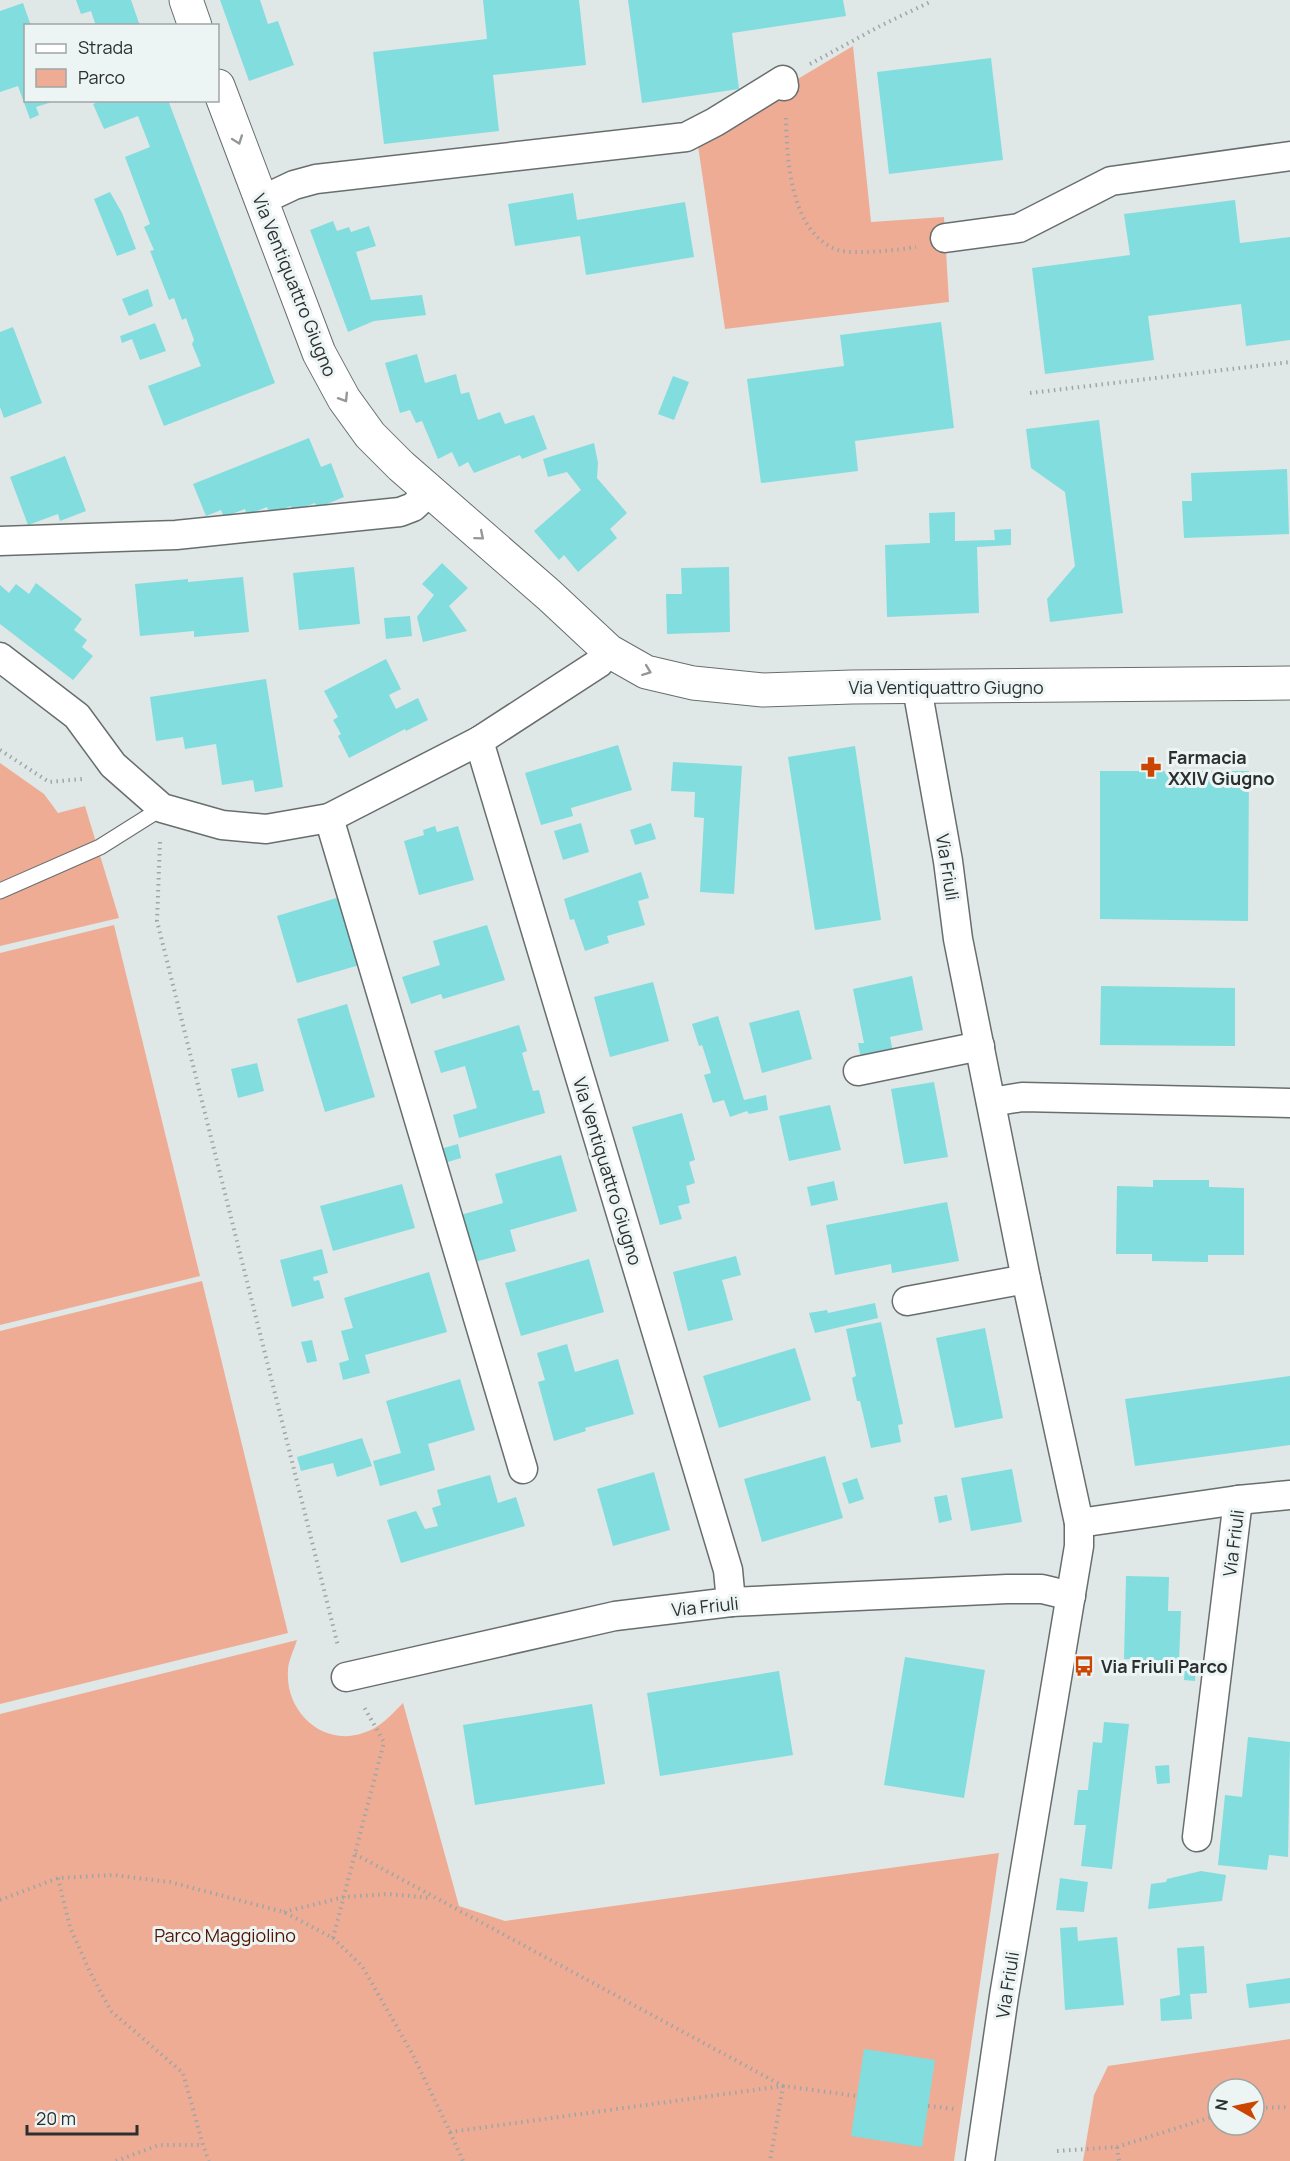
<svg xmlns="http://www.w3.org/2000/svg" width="1290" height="2161" font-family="Manrope,sans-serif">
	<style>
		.green { fill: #efac95; fill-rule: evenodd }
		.building { fill: #82ddde }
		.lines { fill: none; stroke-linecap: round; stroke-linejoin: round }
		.service-casing { stroke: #686e6e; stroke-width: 17 }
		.minor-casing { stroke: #686e6e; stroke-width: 31 }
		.tertiary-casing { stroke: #686e6e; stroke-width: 35 }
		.path { stroke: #a0a5a5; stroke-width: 4; stroke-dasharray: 1.5 4.5; stroke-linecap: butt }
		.service { stroke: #fff; stroke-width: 15 }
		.minor { stroke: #fff; stroke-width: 28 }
		.tertiary { stroke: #fff; stroke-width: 33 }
		.oneway { stroke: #969797 }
		.labels { text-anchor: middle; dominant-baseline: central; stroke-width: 6; stroke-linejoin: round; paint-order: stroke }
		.street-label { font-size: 18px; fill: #2c2f2f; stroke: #edf4f4 }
		.poi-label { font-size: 18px; font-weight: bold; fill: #2c2f2f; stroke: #edf4f4; text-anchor: start }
		.park-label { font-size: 18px; fill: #501500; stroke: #edf4f4 }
	</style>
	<rect width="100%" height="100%" fill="#e0e7e7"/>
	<g class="green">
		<polygon points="853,46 871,222 944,217 949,302 725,329 697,139"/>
		<polygon points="0,763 44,794 58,813 85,806 119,918 0,946"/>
		<polygon points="114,925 200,1276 0,1325 0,953"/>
		<polygon points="202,1281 288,1633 0,1704 0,1331"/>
		<path d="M297 1640C294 1650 288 1661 288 1671 285 1712 323 1747 363 1733 380 1728 391 1715 403 1703L459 1906 505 1921 999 1853 954 2161H0V1714Z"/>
		<path d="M1290 2039V2161H1083L1094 2095 1108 2066ZM1218 2089H1254V2125H1218Z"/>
	</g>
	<g class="building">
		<polygon points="76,0 131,0 140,26 96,26 91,11 81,14"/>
		<polygon points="220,0 260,0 268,24 278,21 294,65 249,81"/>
		<polygon points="483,0 579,0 586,65 493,75 499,131 384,144 373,52 487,39"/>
		<polygon points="628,0 843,0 846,16 732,33 739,89 642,103"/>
		<polygon points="23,3 31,26 26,26 26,100 55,101 36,107 39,115 30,119 18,86 0,92 0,11"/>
		<polygon points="991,58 1003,160 889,174 877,72"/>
		<polygon points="103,100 168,100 275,383 164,426 148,386 201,366 192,344 194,340 186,318 182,320 174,298 169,300 150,251 154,250 144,227 150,224 125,157 150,147 138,116 104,129 93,104"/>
		<polygon points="110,192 122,213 136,249 117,256 94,199"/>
		<polygon points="573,193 577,220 685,202 694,257 586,275 580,236 515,246 508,204"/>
		<polygon points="1235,200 1240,243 1290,237 1290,340 1246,346 1241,304 1148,316 1154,360 1045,374 1032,268 1130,255 1124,214"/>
		<polygon points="333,221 337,231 349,227 351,232 369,226 376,246 356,252 371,300 422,295 426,315 374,321 348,332 310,230"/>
		<polygon points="148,289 153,306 129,316 122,299"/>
		<polygon points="941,322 954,428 855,441 858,471 761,483 747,379 844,366 840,335"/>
		<polygon points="155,323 166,351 140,360 132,339 122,343 120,336"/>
		<polygon points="13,327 42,403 4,418 0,407 0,332"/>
		<polygon points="417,354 425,383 456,374 461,394 469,392 478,420 500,412 505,424 534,415 547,449 522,459 520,455 474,473 468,462 459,467 452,452 438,459 422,421 416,423 410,410 400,413 385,363"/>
		<polygon points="673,376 689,382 674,420 658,414"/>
		<polygon points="1099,420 1123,613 1050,622 1047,599 1075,566 1065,492 1031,468 1026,429"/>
		<polygon points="309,438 321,467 331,463 344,497 317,508 315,503 293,511 291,506 270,514 267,507 247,515 245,509 224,517 221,510 206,516 193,484"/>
		<polygon points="594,443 598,463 597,478 627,513 610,529 617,538 578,572 564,555 559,560 534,531 581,490 567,472 548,477 543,459"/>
		<polygon points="65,456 86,511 60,521 58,514 28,525 10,477"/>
		<polygon points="1287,469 1289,534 1184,538 1182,501 1192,501 1191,473"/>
		<polygon points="955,512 955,541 995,540 994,530 1011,529 1011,545 977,547 979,613 887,617 885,545 930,543 929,513"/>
		<polygon points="442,563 468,588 449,606 467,631 423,642 417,617 434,595 422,584"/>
		<polygon points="354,567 360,624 299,630 293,573"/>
		<polygon points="729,567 730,632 667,634 666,594 682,594 681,568"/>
		<polygon points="243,577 249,632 194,637 194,631 140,636 135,584 188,579 188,582"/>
		<polygon points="36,583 82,619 74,630 87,640 82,647 93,656 73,680 0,624 0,585 9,593 16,584 29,594"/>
		<polygon points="410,616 412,636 386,639 384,618"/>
		<polygon points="386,659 401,689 389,695 396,709 418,698 428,720 406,731 405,729 349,758 338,736 341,734 333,720 338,717 324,691"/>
		<polygon points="266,679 283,787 255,792 253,780 222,785 216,744 185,749 183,737 156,741 150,697"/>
		<polygon points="618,745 632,790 571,808 573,816 541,825 525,773"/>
		<polygon points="855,746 881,920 815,930 788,757"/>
		<polygon points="673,762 742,766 734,894 700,892 704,818 694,817 695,792 671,791"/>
		<polygon points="1100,771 1249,771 1248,921 1100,919"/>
		<polygon points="581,823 589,852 563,860 554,831"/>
		<polygon points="651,823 656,839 635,845 630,830"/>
		<polygon points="435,826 437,832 458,826 474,880 419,895 404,841 424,835 423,830"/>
		<polygon points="641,872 649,898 638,901 645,925 607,936 609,943 585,951 574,919 570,920 564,899"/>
		<polygon points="343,896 363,964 297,983 277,916"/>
		<polygon points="487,925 505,980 443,999 441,994 411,1004 402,977 440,965 433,941"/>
		<polygon points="912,976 923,1030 890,1037 893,1052 863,1057 860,1054 858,1043 864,1043 853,989"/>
		<polygon points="653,982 669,1041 610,1057 594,997"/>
		<polygon points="1101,986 1235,988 1235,1046 1100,1045"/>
		<polygon points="347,1004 375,1097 325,1112 297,1019"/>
		<polygon points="799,1010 812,1059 762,1073 749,1023"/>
		<polygon points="718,1016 744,1100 766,1095 768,1110 749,1114 747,1111 730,1117 724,1100 713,1103 704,1075 711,1073 702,1045 699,1046 692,1024"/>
		<polygon points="519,1025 527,1051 522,1053 533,1091 539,1090 545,1113 459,1138 453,1115 477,1108 465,1066 441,1073 434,1051"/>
		<polygon points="257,1063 264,1091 238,1098 231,1069"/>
		<polygon points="934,1082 948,1157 904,1164 891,1089"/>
		<polygon points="830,1105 841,1150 789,1161 779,1116"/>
		<polygon points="682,1113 695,1160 689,1162 695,1183 686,1186 690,1203 678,1206 682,1219 660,1225 632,1127"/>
		<polygon points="458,1144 461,1158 441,1164 437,1150"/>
		<polygon points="561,1155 577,1211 510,1230 516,1251 471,1263 457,1216 503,1203 495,1174"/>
		<polygon points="1153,1180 1209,1180 1209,1187 1244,1188 1244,1255 1208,1255 1208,1262 1152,1261 1152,1254 1116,1254 1117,1186 1153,1187"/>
		<polygon points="834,1181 838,1200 811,1206 807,1187"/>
		<polygon points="402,1184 415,1228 333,1251 320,1206"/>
		<polygon points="947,1202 959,1261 892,1273 891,1264 835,1275 826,1225"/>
		<polygon points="322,1249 328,1273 313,1277 314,1281 319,1280 324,1298 292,1307 280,1260"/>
		<polygon points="736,1256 741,1275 722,1280 733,1320 688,1331 673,1272"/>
		<polygon points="589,1259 604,1312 521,1336 505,1283"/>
		<polygon points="429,1272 447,1332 365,1355 370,1373 343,1380 339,1363 349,1360 341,1331 353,1328 344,1298"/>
		<polygon points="875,1303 878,1318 815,1333 809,1313 827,1310 828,1313"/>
		<polygon points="881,1322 903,1424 898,1425 901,1442 871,1448 860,1401 857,1401 852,1378 856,1376 846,1329"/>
		<polygon points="985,1328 1003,1418 955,1428 936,1338"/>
		<polygon points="312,1340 317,1361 307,1363 301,1342"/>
		<polygon points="567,1344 575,1372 618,1359 634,1414 585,1428 586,1431 554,1441 538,1382 545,1380 537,1353"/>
		<polygon points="795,1348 811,1400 719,1428 703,1376"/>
		<polygon points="1290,1376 1290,1445 1135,1466 1125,1399"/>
		<polygon points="460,1379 475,1430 428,1444 435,1470 380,1486 373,1461 401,1453 386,1401"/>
		<polygon points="362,1438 372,1466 337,1477 333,1463 301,1471 297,1457"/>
		<polygon points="825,1456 843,1518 762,1542 744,1479"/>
		<polygon points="1012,1469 1022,1522 971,1531 961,1478"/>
		<polygon points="654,1472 670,1530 613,1546 597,1489"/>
		<polygon points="490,1475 498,1503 516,1497 525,1526 401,1563 387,1520 416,1511 425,1529 438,1526 432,1508 441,1505 437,1490"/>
		<polygon points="857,1478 864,1499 849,1504 842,1483"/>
		<polygon points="947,1495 952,1520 939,1523 934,1497"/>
		<polygon points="1126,1576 1169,1577 1168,1611 1181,1611 1179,1662 1124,1659"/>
		<polygon points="905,1657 985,1670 964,1798 884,1785"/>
		<polygon points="1185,1666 1196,1666 1195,1681 1184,1680"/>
		<polygon points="779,1671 793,1755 660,1776 647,1693"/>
		<polygon points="592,1704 605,1784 475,1805 463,1725"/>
		<polygon points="1104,1722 1129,1724 1112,1869 1081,1866 1086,1825 1074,1825 1078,1790 1088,1790 1093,1742 1102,1743"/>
		<polygon points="1248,1737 1290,1742 1288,1857 1269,1855 1267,1870 1218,1865 1225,1795 1242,1797"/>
		<polygon points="1169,1765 1170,1783 1157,1784 1155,1766"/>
		<polygon points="1201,1871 1226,1875 1222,1901 1148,1909 1151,1884 1166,1882 1167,1879"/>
		<polygon points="1060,1878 1088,1882 1084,1912 1056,1910"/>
		<polygon points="1077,1927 1078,1941 1117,1937 1124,2005 1065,2010 1060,1928"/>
		<polygon points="1204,1946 1207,1993 1190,1994 1192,2019 1161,2021 1160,1999 1180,1995 1177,1948"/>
		<polygon points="1290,1978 1290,2003 1249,2008 1246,1984"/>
		<polygon points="864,2049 935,2060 922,2147 851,2136"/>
	</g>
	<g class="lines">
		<g class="service-casing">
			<polyline id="service" points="0,891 100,847 162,808"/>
		</g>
		<g class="minor-casing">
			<g id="minor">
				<polyline points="260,201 294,185 316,179 686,137 715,122 783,80 784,86"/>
				<polyline points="945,238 1019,228 1111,181 1290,156"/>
				<polyline points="0,541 176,535 400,512 413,507 429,492"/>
				<polyline points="0,657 77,716 113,765 162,808 222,825 266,829 329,818 479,741 599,663 609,651"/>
				<polyline points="917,688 948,861 958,939 1026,1279 1079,1523 1079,1546 1004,1996 980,2161"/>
				<polyline points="479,741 728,1570 731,1602"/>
				<polyline points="329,818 523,1469"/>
				<polyline points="858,1071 980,1046"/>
				<polyline points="991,1102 1022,1097 1290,1103"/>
				<polyline points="907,1301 1026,1279"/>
				<polyline points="1079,1523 1238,1500 1290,1495"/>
				<polyline points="346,1677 615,1616 731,1602 1007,1589 1042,1589 1071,1596"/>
				<polyline points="1197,1837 1238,1500"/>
			</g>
		</g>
		<g class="tertiary-casing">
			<g id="tertiary">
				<polyline points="186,0 195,26"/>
				<polyline points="218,86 319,353 344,399 370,435 401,466 549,595 609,651 646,672 693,683 763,690 852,687 1290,683"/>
			</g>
		</g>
		<g class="path">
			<polyline points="810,64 882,25 930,2 929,0"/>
			<path d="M786 118C787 160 790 233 838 250 854 255 899 250 916 247"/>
			<polyline points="1030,393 1290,362"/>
			<polyline points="0,750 49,782 82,779"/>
			<polyline points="160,842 157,921 338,1646"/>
			<polyline points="355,1854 783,2086 857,2096"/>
			<polyline points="58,1878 70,1927 90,1972 111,2011 183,2073 203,2145 209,2161"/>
			<polyline points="0,1900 58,1878 113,1875 170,1882 284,1912 333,1938 362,1966 413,2055 450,2132 783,2086 770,2161"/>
			<polyline points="284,1912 344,1897 388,1894 431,1898"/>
			<polyline points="333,1938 384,1742 364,1707"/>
			<polyline points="928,2106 955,2109"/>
			<polyline points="1254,2108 1290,2107"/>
			<polyline points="450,2132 463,2161"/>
			<polyline points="1117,2147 1119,2161"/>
			<polyline points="1057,2151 1117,2147 1218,2115"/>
			<polyline points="116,2161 159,2145 202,2145"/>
		</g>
		<use href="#service" class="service"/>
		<use href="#minor" class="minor"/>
		<use href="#tertiary" class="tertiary"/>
	</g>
	<defs><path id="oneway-chevron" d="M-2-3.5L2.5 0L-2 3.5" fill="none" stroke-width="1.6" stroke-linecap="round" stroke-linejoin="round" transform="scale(1.5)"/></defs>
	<g class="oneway">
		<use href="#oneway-chevron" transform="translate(238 140) rotate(70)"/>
		<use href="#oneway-chevron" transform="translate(344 398) rotate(58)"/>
		<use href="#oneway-chevron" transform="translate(480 536) rotate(40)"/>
		<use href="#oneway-chevron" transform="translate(647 671) rotate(21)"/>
	</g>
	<defs>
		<g id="pharmacy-bare" transform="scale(1.62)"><path d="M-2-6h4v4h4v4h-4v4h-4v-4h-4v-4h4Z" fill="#cb4603" stroke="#edf4f4" stroke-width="2.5" paint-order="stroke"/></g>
		<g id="bus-bare" transform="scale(1.62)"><path d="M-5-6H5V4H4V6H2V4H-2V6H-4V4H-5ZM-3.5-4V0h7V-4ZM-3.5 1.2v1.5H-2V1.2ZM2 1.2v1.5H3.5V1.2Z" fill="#cb4603" stroke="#edf4f4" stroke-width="2.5" paint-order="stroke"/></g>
	</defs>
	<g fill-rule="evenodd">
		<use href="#pharmacy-bare" x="1151" y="767"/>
		<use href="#bus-bare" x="1084" y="1666"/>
	</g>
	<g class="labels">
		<g class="street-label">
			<text transform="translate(295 285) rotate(68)">Via Ventiquattro Giugno</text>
			<text x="946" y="687">Via Ventiquattro Giugno</text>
			<text transform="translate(948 867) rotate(81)">Via Friuli</text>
			<text transform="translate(608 1171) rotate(73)">Via Ventiquattro Giugno</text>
			<text transform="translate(1233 1543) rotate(-83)">Via Friuli</text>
			<text transform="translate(705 1606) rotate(-6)">Via Friuli</text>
			<text transform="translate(1007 1985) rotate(-81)">Via Friuli</text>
		</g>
		<g class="poi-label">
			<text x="1168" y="757">Farmacia<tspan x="1168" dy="21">XXIV Giugno</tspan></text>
			<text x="1101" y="1666">Via Friuli Parco</text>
		</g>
		<g class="park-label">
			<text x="225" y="1935">Parco Maggiolino</text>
		</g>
	</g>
	<rect x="24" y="24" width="195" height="78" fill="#edf4f4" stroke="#a0a5a5" stroke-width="1.5"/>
	<rect x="36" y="44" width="30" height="9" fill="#ffffff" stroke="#a0a5a5" stroke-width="1.5"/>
	<text x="78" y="54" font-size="18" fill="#2c2f2f">Strada</text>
	<rect x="36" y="69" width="30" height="18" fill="#efac95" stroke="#a0a5a5" stroke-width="1.5"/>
	<text x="78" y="84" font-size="18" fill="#2c2f2f">Parco</text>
	<g transform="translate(1236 2107) rotate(279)"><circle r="28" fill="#edf4f4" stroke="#a0a5a5" stroke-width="1.5"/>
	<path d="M0-4.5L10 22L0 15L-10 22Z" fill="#cb4603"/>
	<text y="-9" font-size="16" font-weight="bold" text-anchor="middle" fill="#2c2f2f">N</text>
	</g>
	<path d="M27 2125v9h110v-9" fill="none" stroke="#2c2f2f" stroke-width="3"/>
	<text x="36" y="2125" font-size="18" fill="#2c2f2f" stroke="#edf4f4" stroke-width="4.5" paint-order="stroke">20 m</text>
</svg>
